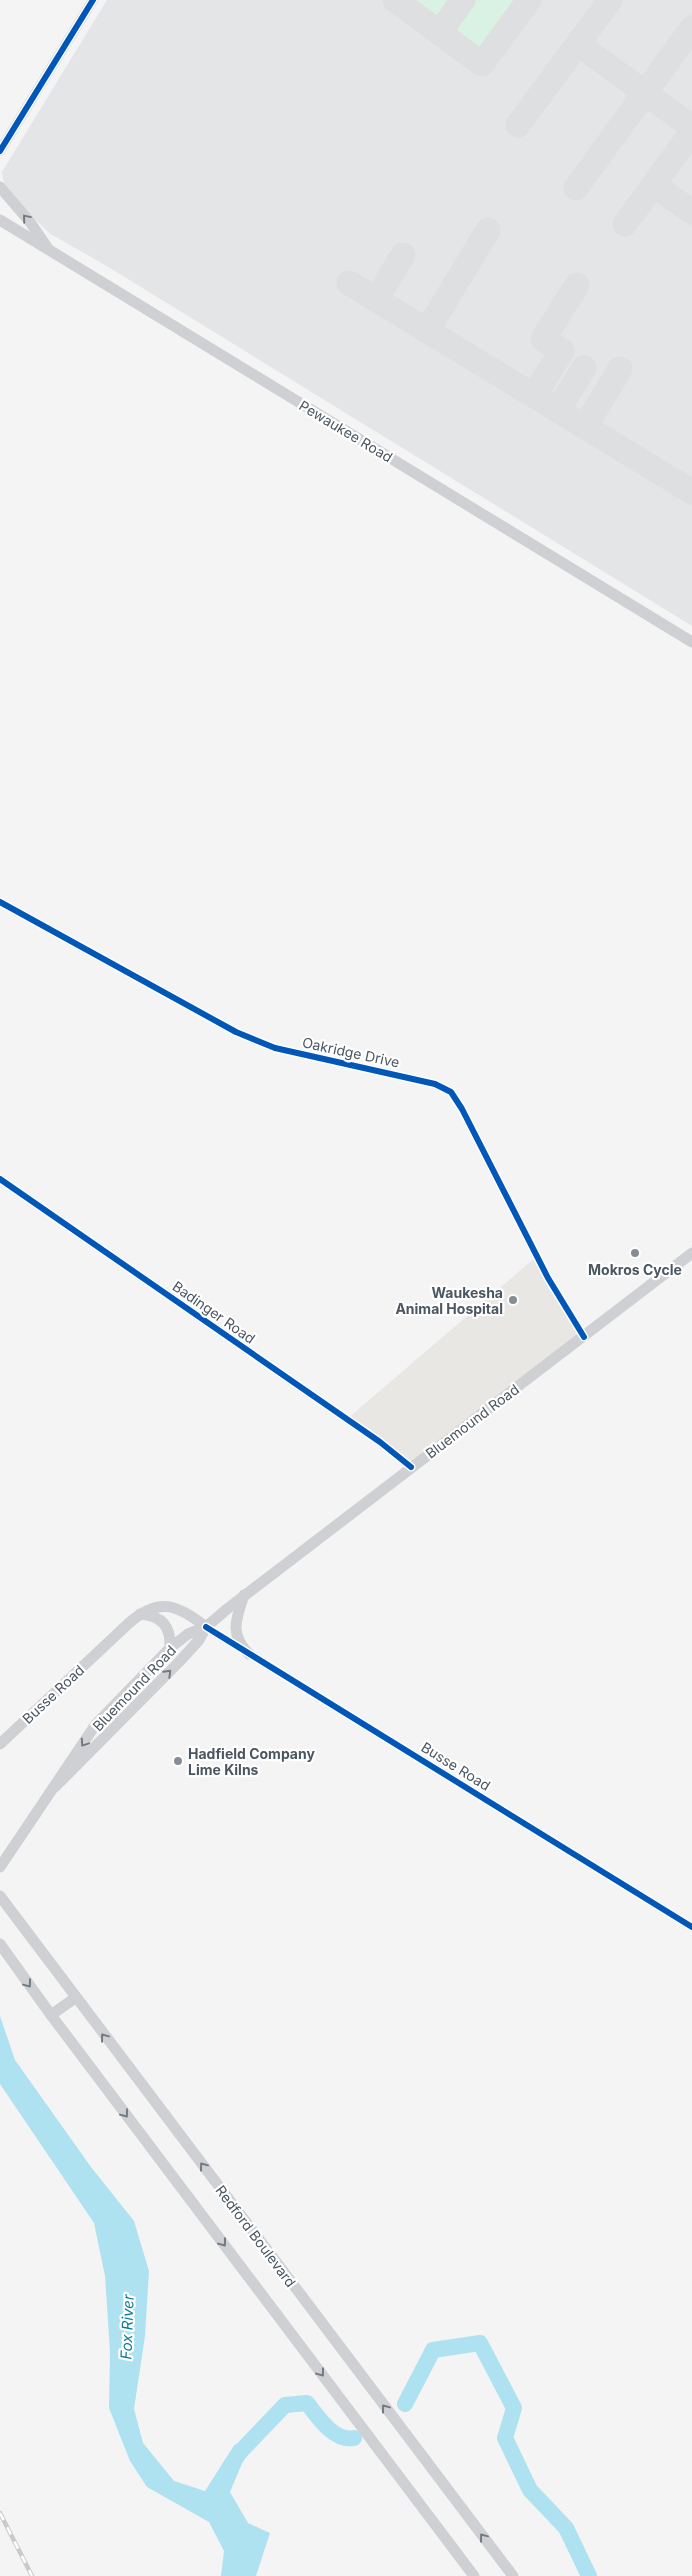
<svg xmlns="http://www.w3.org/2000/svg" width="692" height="2576" font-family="Inter,sans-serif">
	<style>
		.commercial { fill: #e8e7e3 }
		.airport { fill: #e4e5e7 }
		.green { fill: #d9f2e3 }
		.water { fill: #aee2f0 }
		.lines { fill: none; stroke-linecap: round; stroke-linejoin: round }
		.river { stroke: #aee2f0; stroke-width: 16 }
		.taxiway { stroke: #dedfe0; stroke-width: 25 }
		.minor { stroke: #ced0d2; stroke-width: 8 }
		.tertiary { stroke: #ced0d2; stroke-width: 10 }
		.secondary { stroke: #ced0d4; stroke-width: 11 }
		.rail-casing { stroke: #c9cacc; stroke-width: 4.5 }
		.rail { stroke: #fff; stroke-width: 2.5; stroke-dasharray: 8; stroke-linecap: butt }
		.cycleway-casing { stroke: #fff; stroke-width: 9 }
		.cycleway { stroke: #0057b8; stroke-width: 6 }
		.oneway { stroke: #727b84 }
		.poi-dot { fill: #868d94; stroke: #fff; stroke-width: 2 }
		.labels { text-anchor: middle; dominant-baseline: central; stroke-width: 4.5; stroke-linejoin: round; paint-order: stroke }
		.street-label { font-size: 14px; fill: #4a5661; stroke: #fff }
		.poi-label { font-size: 14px; font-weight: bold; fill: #4a5661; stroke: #fff }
		.water-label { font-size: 15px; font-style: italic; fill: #0c7c9b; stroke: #fff }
	</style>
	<rect width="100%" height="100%" fill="#f4f4f4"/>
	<polygon class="commercial" points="537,1256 584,1337 411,1467 347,1419"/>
	<polygon class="airport" points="107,0 692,0 692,626 105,265 49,233 13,197 4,185 2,172"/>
	<g class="green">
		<path d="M404 0H456C452 6 447 16 441 20 431 27 411 7 404 0Z"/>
		<path d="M469 0H523L486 51C474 56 456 42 450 32L452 24Z"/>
	</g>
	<polygon class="water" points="0,2016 15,2060 91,2167 134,2221 149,2271 145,2336 134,2409 143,2443 174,2481 205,2491 235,2444 246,2454 230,2492 248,2523 270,2533 256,2576 221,2576 224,2551 209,2522 147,2487 130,2461 109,2408 110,2352 105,2276 94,2223 0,2084"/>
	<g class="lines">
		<g class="river">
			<polyline points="405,2404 433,2350 480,2343 514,2408 505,2438 530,2490 566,2528 589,2576"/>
			<path d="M229 2468 241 2451 285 2405 307 2403C318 2417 334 2442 354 2438"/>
		</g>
		<g class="taxiway">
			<polyline points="395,0 482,64 529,0"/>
			<polyline points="439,33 463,0"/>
			<polyline points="578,44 692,127"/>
			<polyline points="518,125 610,0"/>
			<polyline points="654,185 692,212"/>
			<polyline points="576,188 692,28"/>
			<polyline points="625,224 692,132"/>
			<polyline points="349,283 692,492"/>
			<polyline points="376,299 403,255"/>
			<polyline points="427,331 488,230"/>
			<polyline points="534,395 562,351 543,339 577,285"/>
			<polyline points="558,410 584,368"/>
			<polyline points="585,427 620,369"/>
		</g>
		<g class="minor">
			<polyline points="0,902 236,1032 275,1048 435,1084 451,1092 462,1109 548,1278 584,1337"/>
			<polyline points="0,1179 380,1442 411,1467"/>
			<polyline points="206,1627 692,1927"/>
		</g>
		<polyline class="tertiary" points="0,151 93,0"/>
		<g class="secondary">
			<polyline points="0,187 30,222 47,247"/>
			<polyline points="0,220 692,642"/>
			<path d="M244 1595C236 1619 229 1634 249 1654"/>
			<path d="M140 1614C162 1616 171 1626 170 1648"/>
			<path d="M0 1744 129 1623C159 1597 177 1604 206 1627"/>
			<polyline points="55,1787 179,1662 199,1640 206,1627 227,1609 692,1253"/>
			<polyline points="0,1867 96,1724 170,1648 188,1634 206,1627"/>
			<polyline points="0,1896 513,2576"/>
			<polyline points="0,1944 51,2015 474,2576"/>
			<polyline points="51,2015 75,1998"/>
		</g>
		<g class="rail-casing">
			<polyline id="rail" points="0,2513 32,2576"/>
		</g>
		<use href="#rail" class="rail"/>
		<g class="cycleway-casing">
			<g id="cycleway">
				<polyline points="0,151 93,0"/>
				<polyline points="0,902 236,1032 275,1048 435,1084 451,1092 462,1109 548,1278 584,1337"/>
				<polyline points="0,1179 380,1442 411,1467"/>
				<polyline points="206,1627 692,1927"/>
			</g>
		</g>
		<use href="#cycleway" class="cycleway"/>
	</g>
	<defs><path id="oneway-chevron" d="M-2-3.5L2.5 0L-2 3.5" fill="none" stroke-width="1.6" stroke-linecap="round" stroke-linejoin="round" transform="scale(1.25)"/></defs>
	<g class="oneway">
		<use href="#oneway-chevron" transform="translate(26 218) rotate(-130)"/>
		<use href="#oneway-chevron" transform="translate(168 1673) rotate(-45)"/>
		<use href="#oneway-chevron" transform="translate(84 1743) rotate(124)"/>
		<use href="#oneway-chevron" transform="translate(28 1984) rotate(53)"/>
		<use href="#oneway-chevron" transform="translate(104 2037) rotate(-127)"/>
		<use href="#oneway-chevron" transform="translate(125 2114) rotate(53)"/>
		<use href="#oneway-chevron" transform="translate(203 2166) rotate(-127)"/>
		<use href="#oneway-chevron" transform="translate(223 2243) rotate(53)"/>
		<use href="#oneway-chevron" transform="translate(321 2373) rotate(53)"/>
		<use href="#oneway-chevron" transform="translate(385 2408) rotate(-127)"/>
		<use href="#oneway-chevron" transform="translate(483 2537) rotate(-127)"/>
	</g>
	<g class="poi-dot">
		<circle cx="635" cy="1253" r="5"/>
		<circle cx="513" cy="1300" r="5"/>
		<circle cx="178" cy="1761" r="5"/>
	</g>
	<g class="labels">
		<g class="street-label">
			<text transform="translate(346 431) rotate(31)">Pewaukee Road</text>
			<text transform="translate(351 1052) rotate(12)">Oakridge Drive</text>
			<text transform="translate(214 1312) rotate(35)">Badinger Road</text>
			<text transform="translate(472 1421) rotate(-37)">Bluemound Road</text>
			<text transform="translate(134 1688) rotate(-46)">Bluemound Road</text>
			<text transform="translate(53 1694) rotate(-43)">Busse Road</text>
			<text transform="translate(456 1766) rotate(32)">Busse Road</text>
			<text transform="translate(256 2236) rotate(53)">Redford Boulevard</text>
		</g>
		<g class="poi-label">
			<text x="635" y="1269">Mokros Cycle</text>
			<text x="503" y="1292" text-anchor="end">Waukesha<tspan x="503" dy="16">Animal Hospital</tspan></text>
			<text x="188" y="1753" text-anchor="start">Hadfield Company<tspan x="188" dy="16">Lime Kilns</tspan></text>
		</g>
		<g class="water-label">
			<text transform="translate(127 2327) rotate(-88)">Fox River</text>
		</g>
	</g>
</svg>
